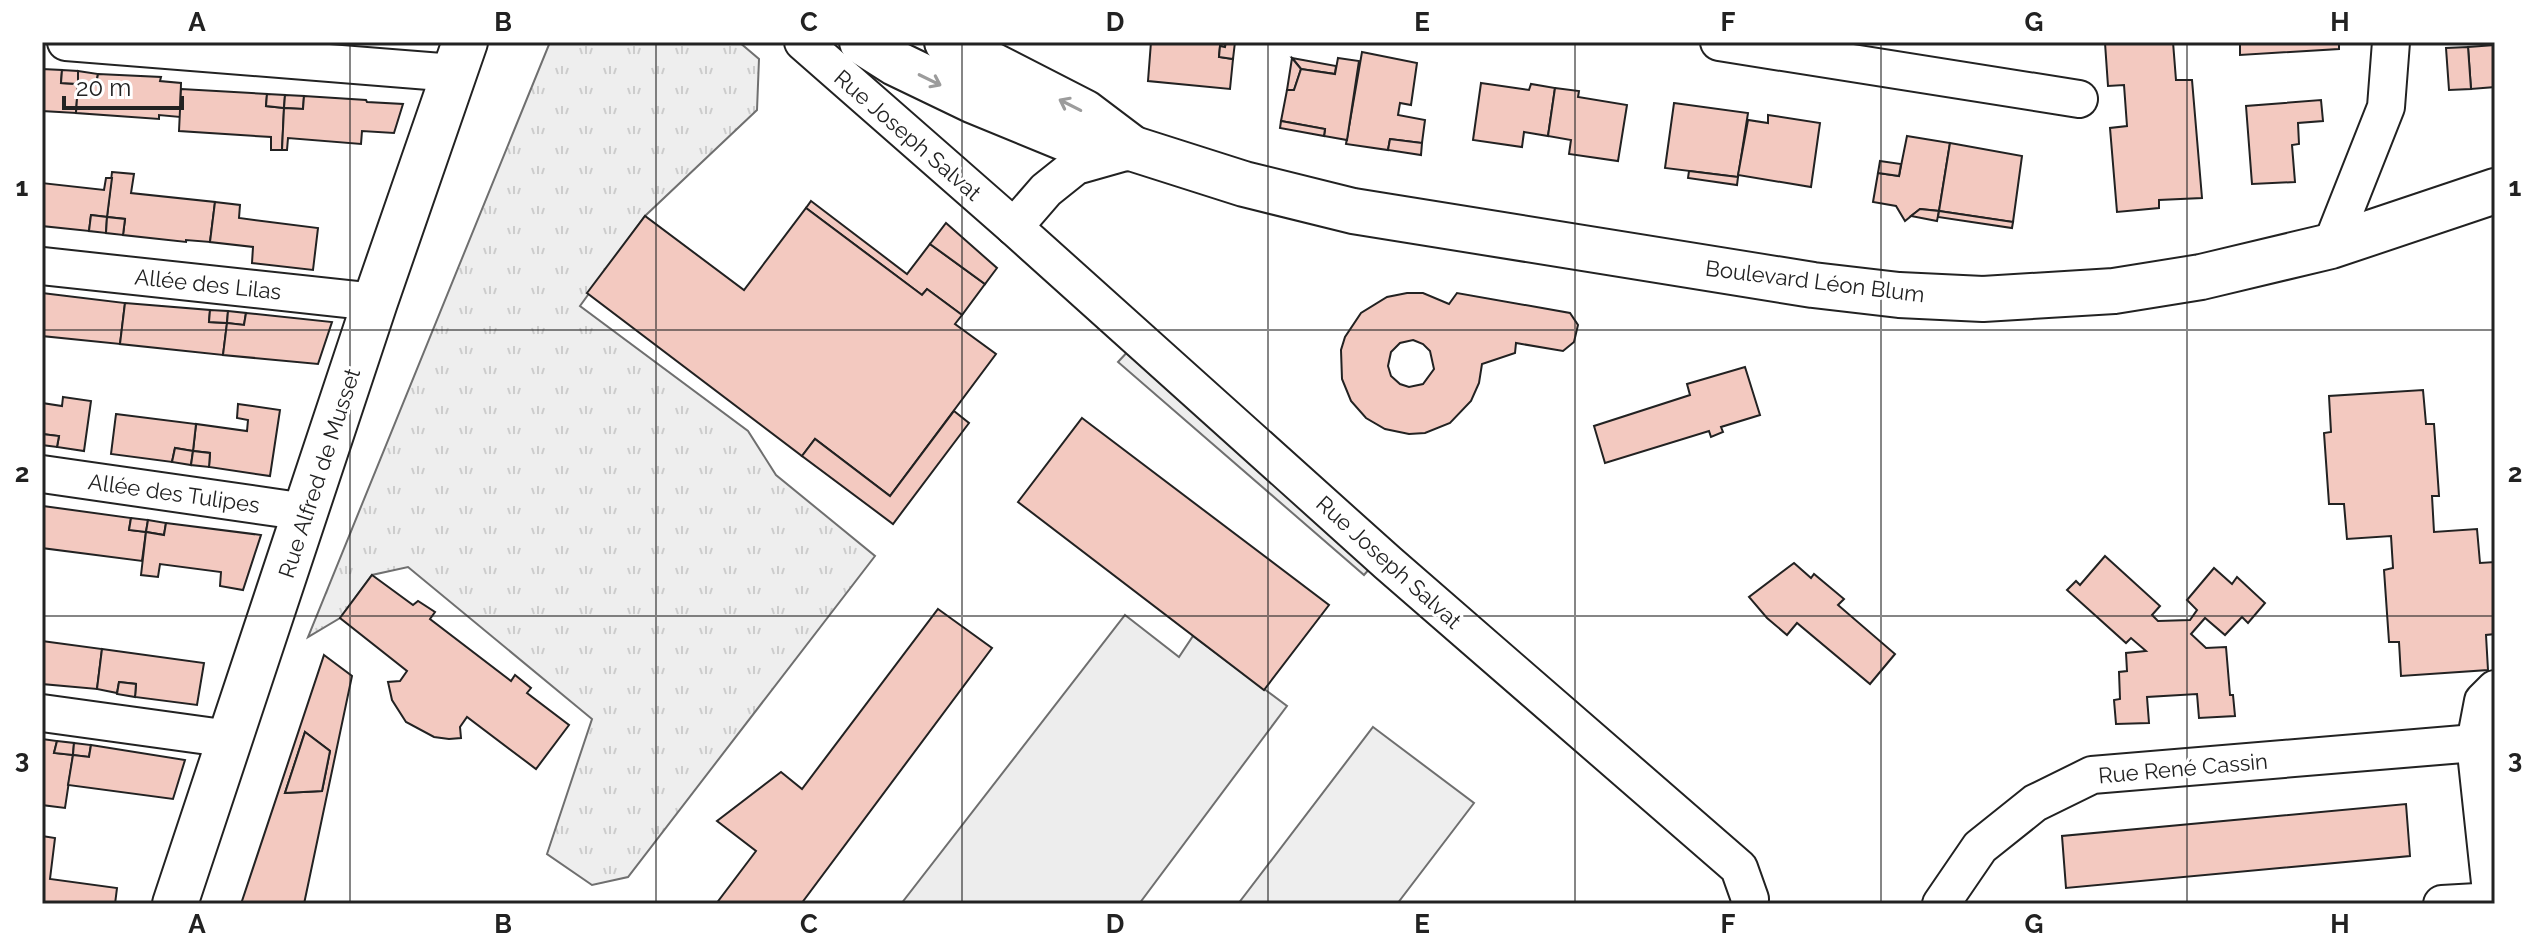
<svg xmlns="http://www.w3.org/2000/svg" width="2537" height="946" font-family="Raleway,sans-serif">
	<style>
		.grass { fill: url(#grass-tufts); stroke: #6f6f6f; stroke-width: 2 }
		.garden { fill: #eee; stroke: #6f6f6f; stroke-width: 2 }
		.parking { fill: #ededed; stroke: #6f6f6f; stroke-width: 2 }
		.building { fill: #f3c9c0; stroke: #222; stroke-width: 2; fill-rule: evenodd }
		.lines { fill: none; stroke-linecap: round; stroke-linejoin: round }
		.street-casing { stroke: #222; stroke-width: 40 }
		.secondary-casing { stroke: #222; stroke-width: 48 }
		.street { stroke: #fff; stroke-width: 36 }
		.secondary { stroke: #fff; stroke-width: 44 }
		.oneway { stroke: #9c9c9c }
		.grid { fill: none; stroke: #222; stroke-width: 2; stroke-opacity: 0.55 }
		.labels { text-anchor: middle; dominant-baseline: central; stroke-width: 6; stroke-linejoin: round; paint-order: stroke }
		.street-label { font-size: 22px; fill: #222; stroke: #fff }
		.neatline { fill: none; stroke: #222; stroke-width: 3 }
		.grid-label { font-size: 26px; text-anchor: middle; font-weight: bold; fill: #222 }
	</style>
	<defs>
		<pattern id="grass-tufts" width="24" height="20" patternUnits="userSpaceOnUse" patternTransform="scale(2)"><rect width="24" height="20" fill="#eee"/><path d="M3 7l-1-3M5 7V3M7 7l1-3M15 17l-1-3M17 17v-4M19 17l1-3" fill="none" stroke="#ccc"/></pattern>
	</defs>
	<rect width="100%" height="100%" fill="#fff"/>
	<polygon class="grass" points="550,42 739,42 759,59 757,110 645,216 580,306 748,431 776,475 875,556 628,877 592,885 547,854 592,719 408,567 372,575 340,618 308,637"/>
	<polygon class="garden" points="1373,727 1474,803 1397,904 1238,904"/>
	<g class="parking">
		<polygon points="1132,347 1378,559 1364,575 1118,362"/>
		<polygon points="1125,615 1179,657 1193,636 1287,706 1139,904 901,904"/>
	</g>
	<g class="building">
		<polygon points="1151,42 1226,42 1225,47 1220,46 1219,57 1233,59 1230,89 1148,81"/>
		<polygon points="1226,42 1235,42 1233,59 1219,57 1220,46 1225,47"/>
		<polygon points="2094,42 2173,42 2176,80 2192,80 2202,198 2159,200 2159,208 2117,212 2110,128 2127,126 2124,85 2108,86 2105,43"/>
		<polygon points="2240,42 2339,42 2339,49 2240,55"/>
		<polygon points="2495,45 2495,87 2471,89 2468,47"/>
		<polygon points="2468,47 2471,89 2449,90 2446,48"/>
		<polygon points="1362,52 1417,63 1411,105 1400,103 1398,115 1425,120 1422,143 1390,139 1388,150 1346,144"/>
		<polygon points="1292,58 1336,66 1335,74 1301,69"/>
		<polygon points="1292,58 1301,69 1294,90 1287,90"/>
		<polygon points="1338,58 1359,61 1347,140 1324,136 1325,129 1281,121 1287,90 1294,90 1301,69 1335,74"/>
		<polygon points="42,69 62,70 61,83 78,84 76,113 42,111"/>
		<polygon points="62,70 78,71 78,84 61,83"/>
		<polygon points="78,71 98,74 96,85 78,84"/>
		<polygon points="98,74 161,77 160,81 181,83 180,117 159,115 159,119 76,113 78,84 96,85"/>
		<polygon points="1481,83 1529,90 1531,84 1555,88 1548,136 1524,132 1522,147 1473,140"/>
		<polygon points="1555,88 1579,91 1578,97 1627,105 1618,161 1569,154 1571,140 1548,136"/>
		<polygon points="181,89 267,94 266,106 284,108 282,150 271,150 271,137 179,131"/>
		<polygon points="267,94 285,95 284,108 266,106"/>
		<polygon points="285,95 304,96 303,109 284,108"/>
		<polygon points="304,96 366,100 367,102 403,104 394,133 362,131 361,144 288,138 287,150 282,150 284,108 303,109"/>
		<polygon points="2321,100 2323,121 2298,123 2299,144 2292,145 2295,182 2252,184 2246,106"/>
		<polygon points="1674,103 1748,113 1738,177 1665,168"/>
		<polygon points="1768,115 1820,123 1811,187 1738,175 1748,120 1768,123"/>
		<polygon points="1281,121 1325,129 1324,136 1280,128"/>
		<polygon points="1907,136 1950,143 1939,211 1920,209 1905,221 1896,206 1873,202 1878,173 1899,176"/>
		<polygon points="1390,139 1422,143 1421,155 1388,150"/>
		<polygon points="1950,143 2022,156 2013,222 1939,211"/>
		<polygon points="1880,161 1901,164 1899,176 1878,173"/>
		<polygon points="1689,171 1738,177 1737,185 1688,178"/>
		<polygon points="112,172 134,174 131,193 215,202 210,242 186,240 186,242 123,235 125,219 107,217"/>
		<polygon points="106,178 112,178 107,217 91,215 89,231 42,226 42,183 104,190"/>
		<polygon points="811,201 907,274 930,244 985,284 962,315 927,289 922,295 806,208"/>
		<polygon points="215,202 240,205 239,218 318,228 313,270 252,263 253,247 210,242"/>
		<polygon points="806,208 922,295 927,289 962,315 955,324 996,354 890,496 815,439 802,456 587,293 645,216 744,290"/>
		<polygon points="1920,209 1939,211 1937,221 1911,216"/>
		<polygon points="1939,211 2013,222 2012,228 1938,217"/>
		<polygon points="91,215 107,217 106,233 89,231"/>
		<polygon points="107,217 125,219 123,235 106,233"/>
		<polygon points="946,223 997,268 985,284 930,244"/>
		<polygon points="42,293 125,303 120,344 42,336"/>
		<path d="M1407 293H1423L1449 304 1457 293 1570 313 1578 325 1574 342 1563 351 1516 343 1515 353 1482 364 1479 383 1471 401 1450 423 1425 433 1409 434 1385 429 1366 418 1351 401 1342 379 1341 350 1345 337 1361 313 1387 297ZM1413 340 1423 344 1430 351 1434 369 1423 384 1409 387 1400 384 1391 376 1388 366 1391 352 1400 343Z"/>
		<polygon points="125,303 210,310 209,322 227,323 223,355 120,344"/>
		<polygon points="210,310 228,311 227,323 209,322"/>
		<polygon points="228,311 246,313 244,325 227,323"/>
		<polygon points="246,313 332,322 318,364 223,355 227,323 244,325"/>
		<polygon points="1745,367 1760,415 1721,427 1723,432 1711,437 1709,431 1605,463 1594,426 1690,395 1687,384"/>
		<polygon points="2423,390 2426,424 2434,424 2439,496 2432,496 2434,532 2477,529 2480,563 2495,562 2495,634 2486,635 2488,670 2401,676 2399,642 2389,642 2384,570 2393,568 2391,536 2347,539 2344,504 2329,504 2324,433 2331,432 2329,396"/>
		<polygon points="63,397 91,401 84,451 57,447 59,436 42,434 42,403 62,406"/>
		<polygon points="238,404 280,410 270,476 209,467 210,453 193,451 196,424 247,431 248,420 237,418"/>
		<polygon points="954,411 969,423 893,524 802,456 815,439 890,496"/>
		<polygon points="116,414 196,424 193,451 175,448 172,462 111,454"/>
		<polygon points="1082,418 1329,605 1264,690 1018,502"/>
		<polygon points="42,434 59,436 57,447 42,445"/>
		<polygon points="175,448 193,451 191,465 172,462"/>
		<polygon points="193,451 210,453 209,467 191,465"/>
		<polygon points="43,506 131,518 129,530 146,532 142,561 42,548"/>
		<polygon points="131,518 148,520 146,532 129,530"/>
		<polygon points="148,520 166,523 164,535 146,532"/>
		<polygon points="166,523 261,535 243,590 220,586 221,572 160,564 158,577 141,575 146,532 164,535"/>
		<polygon points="2105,556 2160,606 2152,615 2158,621 2190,620 2197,610 2187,600 2214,568 2232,584 2237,577 2265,603 2248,623 2242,617 2225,635 2205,618 2191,634 2206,648 2226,647 2230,695 2233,695 2235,716 2199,718 2197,694 2147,697 2149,723 2116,724 2114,700 2120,699 2119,672 2127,671 2126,653 2146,651 2131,638 2126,643 2067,590 2076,581 2080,585"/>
		<polygon points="1794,563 1811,578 1814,574 1844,599 1838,605 1895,654 1870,684 1797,623 1787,635 1767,618 1749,597"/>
		<polygon points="372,575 413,605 418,601 435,612 430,619 511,681 515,675 531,688 527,693 569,725 536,769 467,717 460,727 461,738 449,739 434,737 406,722 392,700 388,682 400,681 407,671 340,618"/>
		<polygon points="938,609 992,648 801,904 716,904 756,851 717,821 781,772 802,789"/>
		<polygon points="42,641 102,649 97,689 42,684"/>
		<polygon points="102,649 204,663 197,705 135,697 136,684 119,682 117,693 97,689"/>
		<path d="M324 655 352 676 304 904H241ZM305 732 330 751 322 791 285 793Z"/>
		<polygon points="119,682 136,684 135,697 117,694"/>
		<polygon points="305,732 330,751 322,791 285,793"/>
		<polygon points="42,739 57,741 54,753 73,755 65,808 42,805"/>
		<polygon points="57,741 74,743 73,755 54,753"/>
		<polygon points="74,743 91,745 89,757 73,755"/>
		<polygon points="91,745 185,760 173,799 68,785 73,755 89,757"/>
		<polygon points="2406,804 2410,856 2066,888 2062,836"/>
		<polygon points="42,836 55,838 50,879 117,888 115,904 42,904"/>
	</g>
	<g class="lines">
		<g class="street-casing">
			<g id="street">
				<polyline points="66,42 454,73"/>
				<polyline points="803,42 1014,227 1388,563 1739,868 1750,899 1749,904"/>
				<polyline points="1719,42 2079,99"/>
				<polyline points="1014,227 1046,190 1076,166 1129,151"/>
				<polyline points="2331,246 2386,107 2391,42"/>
				<polyline points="42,266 375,302"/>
				<polyline points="42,474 306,512"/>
				<polyline points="42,713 230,739"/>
				<polyline points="2492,901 2475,743 2483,701 2495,689"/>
				<polyline points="1941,904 1980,847 2035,803 2092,775 2475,743"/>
				<polyline points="2442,904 2495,901"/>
			</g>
		</g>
		<g class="secondary-casing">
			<g id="secondary">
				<polyline points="862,42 895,63 974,101 1069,140 1134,149 1244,184 1353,211 1813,285 1899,295 1983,299 2114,291 2201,277 2331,246 2495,191"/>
				<polyline points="947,42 1084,112 1129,146"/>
				<polyline points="175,904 375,302 465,42"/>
			</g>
		</g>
		<use href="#street" class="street"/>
		<use href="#secondary" class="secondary"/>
	</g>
	<defs><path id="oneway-shaft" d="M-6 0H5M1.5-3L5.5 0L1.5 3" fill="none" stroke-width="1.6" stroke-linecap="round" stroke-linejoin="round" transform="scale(2)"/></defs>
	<g class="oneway">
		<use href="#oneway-shaft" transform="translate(930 80) rotate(26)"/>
		<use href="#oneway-shaft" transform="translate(1070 105) rotate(-153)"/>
	</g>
	<path class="grid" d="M350 42V904M656 42V904M962 42V904M1268 42V904M1575 42V904M1881 42V904M2187 42V904M42 330H2495M42 616H2495"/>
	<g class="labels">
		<g class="street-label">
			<text transform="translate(908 135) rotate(41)">Rue Joseph Salvat</text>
			<text transform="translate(1815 281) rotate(7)">Boulevard Léon Blum</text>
			<text transform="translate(208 284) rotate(6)">Allée des Lilas</text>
			<text transform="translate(319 473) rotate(-72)">Rue Alfred de Musset</text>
			<text transform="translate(174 493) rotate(8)">Allée des Tulipes</text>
			<text transform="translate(1389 562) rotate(42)">Rue Joseph Salvat</text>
			<text transform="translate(2183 768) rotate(-5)">Rue René Cassin</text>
		</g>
	</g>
	<rect width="2537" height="946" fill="none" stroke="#ffffff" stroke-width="88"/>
	<path d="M64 96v12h118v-12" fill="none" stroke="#222222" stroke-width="4"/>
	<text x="76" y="96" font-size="24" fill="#222222" stroke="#ffffff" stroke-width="6" paint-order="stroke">20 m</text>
	<rect x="44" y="44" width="2449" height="858" class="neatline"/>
	<g class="grid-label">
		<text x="197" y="31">A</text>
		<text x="503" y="31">B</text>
		<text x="809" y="31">C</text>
		<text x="1115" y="31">D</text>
		<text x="1422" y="31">E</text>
		<text x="1728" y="31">F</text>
		<text x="2034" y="31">G</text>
		<text x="2340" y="31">H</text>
		<text x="22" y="196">1</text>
		<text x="2515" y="196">1</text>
		<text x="22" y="482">2</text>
		<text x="2515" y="482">2</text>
		<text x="22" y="768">3</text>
		<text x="2515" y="768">3</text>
		<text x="197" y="933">A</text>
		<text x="503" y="933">B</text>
		<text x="809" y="933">C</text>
		<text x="1115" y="933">D</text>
		<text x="1422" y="933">E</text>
		<text x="1728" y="933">F</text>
		<text x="2034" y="933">G</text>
		<text x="2340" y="933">H</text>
	</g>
</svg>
